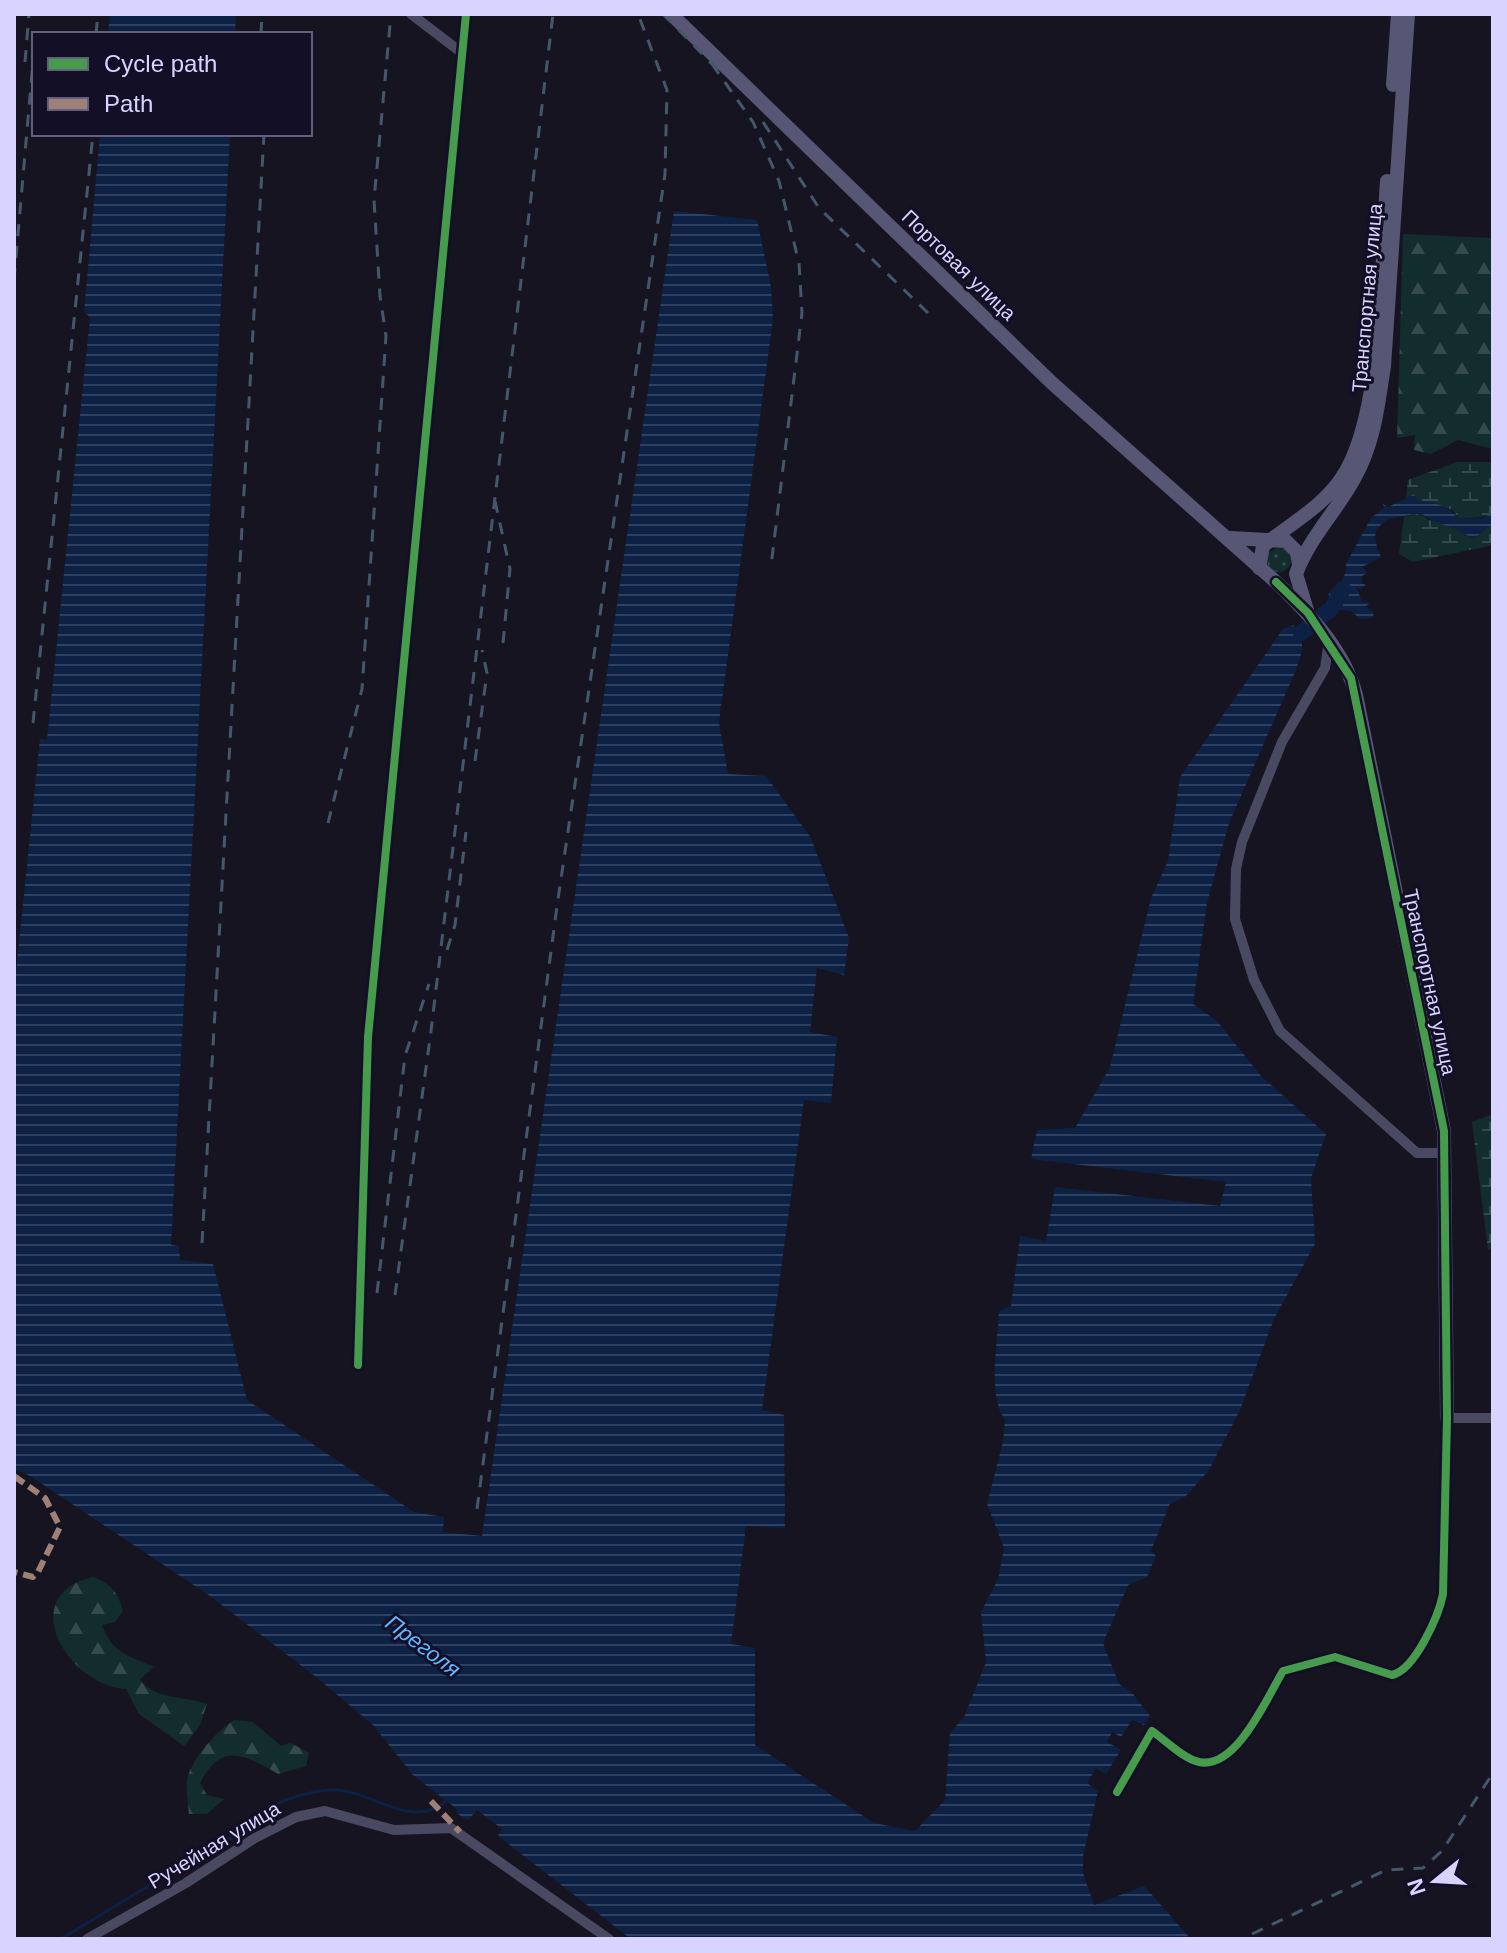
<svg xmlns="http://www.w3.org/2000/svg" width="1507" height="1953" font-family="Arial,sans-serif">
	<style>
		.grass { fill: url(#grass-dots) }
		.forest { fill: url(#forest-firs) }
		.wetland { fill: url(#wetland-marsh) }
		.water { fill: url(#water-rules) }
		.lines { fill: none; stroke-linecap: round; stroke-linejoin: round }
		.stream { stroke: #0d2144; stroke-width: 3 }
		.river { stroke: #0d2144; stroke-width: 16 }
		.street { stroke: #4a4962; stroke-width: 10 }
		.secondary { stroke: #575674; stroke-width: 14 }
		.rail { stroke: #43596b; stroke-width: 3; stroke-dasharray: 12 10; stroke-linecap: butt }
		.quiet { stroke: #9e8076; stroke-width: 6; stroke-dasharray: 12 6; stroke-linecap: butt }
		.cycleway-casing { stroke: #130f26; stroke-width: 13 }
		.cycleway { stroke: #469c4c; stroke-width: 8 }
		.labels { text-anchor: middle; dominant-baseline: central; stroke-width: 6; stroke-linejoin: round; paint-order: stroke }
		.street-label { font-size: 20px; fill: #d9d4ff; stroke: #130f26 }
		.water-label { font-size: 22px; font-style: italic; fill: #62b6ff; stroke: #130f26 }
	</style>
	<defs>
		<pattern id="grass-dots" width="8" height="8" patternUnits="userSpaceOnUse" patternTransform="scale(2)"><rect width="8" height="8" fill="#132c2d"/><path d="M2 2h.1M6 6h.1" fill="none" stroke="#354a4c" stroke-width="1.8" stroke-linecap="round"/></pattern>
		<pattern id="forest-firs" width="22" height="20" patternUnits="userSpaceOnUse" patternTransform="scale(2)"><rect width="22" height="20" fill="#132c2d"/><path d="M5 1l3.5 6h-7zM16 11l3.5 6h-7z" fill="#354a4c"/></pattern>
		<pattern id="wetland-marsh" width="20" height="14" patternUnits="userSpaceOnUse" patternTransform="scale(2)"><rect width="20" height="14" fill="#132c2d"/><path d="M1 5h8M5 5V1M11 12h8M15 12V8" fill="none" stroke="#354a4c"/></pattern>
		<pattern id="water-rules" width="6" height="5" patternUnits="userSpaceOnUse" patternTransform="scale(2)"><rect width="6" height="5" fill="#0d2144"/><path d="M0 2.5h6" fill="none" stroke="#304060"/></pattern>
	</defs>
	<rect width="100%" height="100%" fill="#161421"/>
	<circle class="grass" cx="1279" cy="560" r="12"/>
	<g class="forest">
		<polygon points="1403,234 1493,238 1493,449 1458,440 1431,454 1414,450 1415,435 1397,438"/>
		<path d="M93 1577C111 1584 118 1592 123 1611L115 1622 102 1625C114 1655 126 1654 154 1667L140 1679C153 1700 186 1696 207 1704L200 1725 184 1746 139 1714 126 1689C68 1686 14 1595 93 1577Z"/>
		<path d="M235 1720 253 1722 281 1746 291 1743 309 1753 306 1766 278 1774C246 1756 222 1740 200 1783L207 1795 224 1799 207 1814H189C188 1804 186 1791 187 1781 189 1762 218 1728 235 1720Z"/>
	</g>
	<g class="wetland">
		<polygon points="1457,462 1493,462 1491,516 1459,519 1453,510 1418,501 1414,494 1406,498 1408,480"/>
		<polygon points="1421,513 1428,520 1460,527 1465,535 1477,537 1488,524 1493,524 1493,545 1413,562 1399,554 1404,517"/>
		<polygon points="1493,1114 1493,1249 1488,1250 1472,1122"/>
	</g>
	<g class="water">
		<polygon points="110,14 236,14 235,34 108,34"/>
		<path d="M100 134H230L171 1245 179 1246 180 1260 213 1264 247 1400 414 1512 444 1517 443 1532 482 1536 674 211 757 220 771 287 773 319 719 722 728 774 766 776 811 838 849 938 844 975 817 968 810 1032 837 1037 831 1103 804 1100 762 1410 784 1415 785 1528 746 1526 731 1644 755 1648V1745L874 1823 915 1831 945 1800 950 1733 964 1717 986 1662 981 1612 998 1579 1004 1548 987 1504 1003 1442 1005 1419C987 1398 998 1340 999 1311L1011 1306 1020 1236 1046 1241 1055 1187 1220 1206 1226 1182 1031 1159 1037 1130 1075 1128 1110 1067 1151 898 1168 861 1180 777 1283 629 1293 625C1307 639 1302 652 1296 670L1229 823 1207 903 1193 1004 1217 1021 1261 1076 1326 1134 1311 1178 1315 1244 1274 1319 1240 1410 1209 1470 1185 1497 1170 1504 1151 1551 1156 1556 1147 1577 1128 1585 1103 1643 1119 1684 1133 1694 1150 1716 1144 1725 1132 1720 1121 1737 1112 1732 1107 1742 1121 1750 1106 1774 1096 1768 1087 1783 1098 1791 1083 1856V1873L1094 1905 1144 1886 1191 1939H631L498 1836 502 1829 477 1810 468 1820 456 1813 458 1810 413 1775 373 1725 316 1677 210 1596 30 1476 14 1469V991L40 739 47 740 90 317 84 312Z"/>
		<path d="M1414 494 1418 501C1434 501 1448 506 1459 519L1484 518 1493 512V524L1473 539C1456 526 1434 525 1421 513L1388 519C1369 532 1375 541 1381 557L1362 567 1367 573 1362 576 1361 583 1366 585 1360 589 1356 586 1362 602 1370 603 1366 606 1374 613 1372 618 1360 619 1351 611 1336 609 1328 593C1337 584 1348 578 1346 564L1371 518 1384 508 1383 504 1388 507Z"/>
	</g>
	<g class="lines">
		<g class="stream">
			<path d="M201 1854C216 1846 235 1838 249 1827 254 1823 257 1817 262 1813 278 1800 310 1791 331 1790 371 1788 410 1832 446 1801"/>
			<polyline points="61,1939 191,1860"/>
		</g>
		<g class="river">
			<polyline points="1321,617 1332,608 1343,589"/>
			<polyline points="1301,633 1309,627"/>
		</g>
		<g class="street">
			<polyline points="411,14 462,53"/>
			<polyline points="1329,641 1325,668 1282,742 1242,842 1236,869 1235,919 1254,980 1280,1031 1417,1153 1444,1153"/>
			<polyline points="358,1365 368,1037 466,14"/>
			<path d="M1117 1792 1152 1731C1165 1740 1184 1759 1199 1762 1236 1770 1267 1698 1283 1671L1335 1657 1392 1675C1415 1670 1439 1615 1443 1594L1447 1418H1493"/>
			<polyline points="87,1939 186,1883 255,1838 296,1817 325,1811 394,1830 451,1828 609,1939"/>
		</g>
		<g class="secondary">
			<path d="M671 14 1052 383 1276 582C1309 614 1344 649 1356 695L1444 1131 1447 1418"/>
			<polyline points="1393,85 1398,14"/>
			<polyline points="1230,538 1286,541 1297,552 1299,565"/>
			<path d="M1259 568 1263 546C1289 525 1322 507 1341 479 1384 418 1381 259 1387 181"/>
			<path d="M1307 610 1296 574C1309 538 1336 512 1354 479 1374 444 1378 406 1384 366L1408 14"/>
		</g>
		<g class="rail">
			<polyline points="663,14 719,71"/>
			<polyline points="96,34 98,14"/>
			<polyline points="261,34 262,14"/>
			<polyline points="25,62 29,14"/>
			<polyline points="712,64 753,122 779,181 799,263 802,313 771,566"/>
			<polyline points="763,122 819,208 928,313"/>
			<polyline points="14,280 34,50"/>
			<polyline points="495,501 510,569 503,643"/>
			<polyline points="33,723 93,134"/>
			<polyline points="475,761 487,673 482,650"/>
			<polyline points="328,823 362,689 386,336 380,296 374,200 391,14"/>
			<polyline points="447,950 455,925 466,832"/>
			<polyline points="202,1243 264,134"/>
			<polyline points="377,1293 405,1056 429,984"/>
			<polyline points="395,1295 431,1031 553,14"/>
			<polyline points="477,1509 557,906 665,174 667,90 638,14"/>
			<polyline points="1252,1934 1386,1870 1423,1868 1442,1851 1493,1773"/>
		</g>
		<g class="quiet">
			<polyline points="14,1476 45,1498 60,1527 38,1572 33,1577 14,1572"/>
			<polyline points="431,1801 460,1832"/>
		</g>
		<g class="cycleway-casing">
			<g id="cycleway">
				<polyline points="358,1365 368,1037 466,14"/>
				<path d="M1117 1792 1152 1731C1165 1740 1184 1759 1199 1762 1236 1770 1267 1698 1283 1671L1335 1657 1392 1675C1415 1670 1439 1615 1443 1594L1447 1418 1444 1131 1351 678 1308 613 1276 582"/>
			</g>
		</g>
		<use href="#cycleway" class="cycleway"/>
	</g>
	<g class="labels">
		<g class="street-label">
			<text transform="translate(959 265) rotate(44)">Портовая улица</text>
			<text transform="translate(1367 298) rotate(-85)">Транспортная улица</text>
			<text transform="translate(1430 982) rotate(78)">Транспортная улица</text>
			<text transform="translate(214 1845) rotate(-31)">Ручейная улица</text>
		</g>
		<g class="water-label">
			<text transform="translate(423 1646) rotate(37)">Преголя</text>
		</g>
	</g>
	<rect width="1507" height="1953" fill="none" stroke="#d9d4ff" stroke-width="32"/>
	<rect x="32" y="32" width="280" height="104" fill="#130f26" stroke="#625e7d" stroke-width="2"/>
	<rect x="48" y="58" width="40" height="12" fill="#469c4c" stroke="#625e7d" stroke-width="2"/>
	<text x="104" y="72" font-size="24" fill="#d9d4ff">Cycle path</text>
	<rect x="48" y="98" width="40" height="12" fill="#9e8076" stroke="#625e7d" stroke-width="2"/>
	<text x="104" y="112" font-size="24" fill="#d9d4ff">Path</text>
	<g transform="translate(1435 1881) rotate(252)" stroke="#130f26" stroke-width="6" paint-order="stroke">
	<path d="M0-6L14 30L0 20L-14 30Z" fill="#d9d4ff"/>
	<text y="-12" font-size="22" font-weight="bold" text-anchor="middle" fill="#d9d4ff">N</text>
	</g>
</svg>
